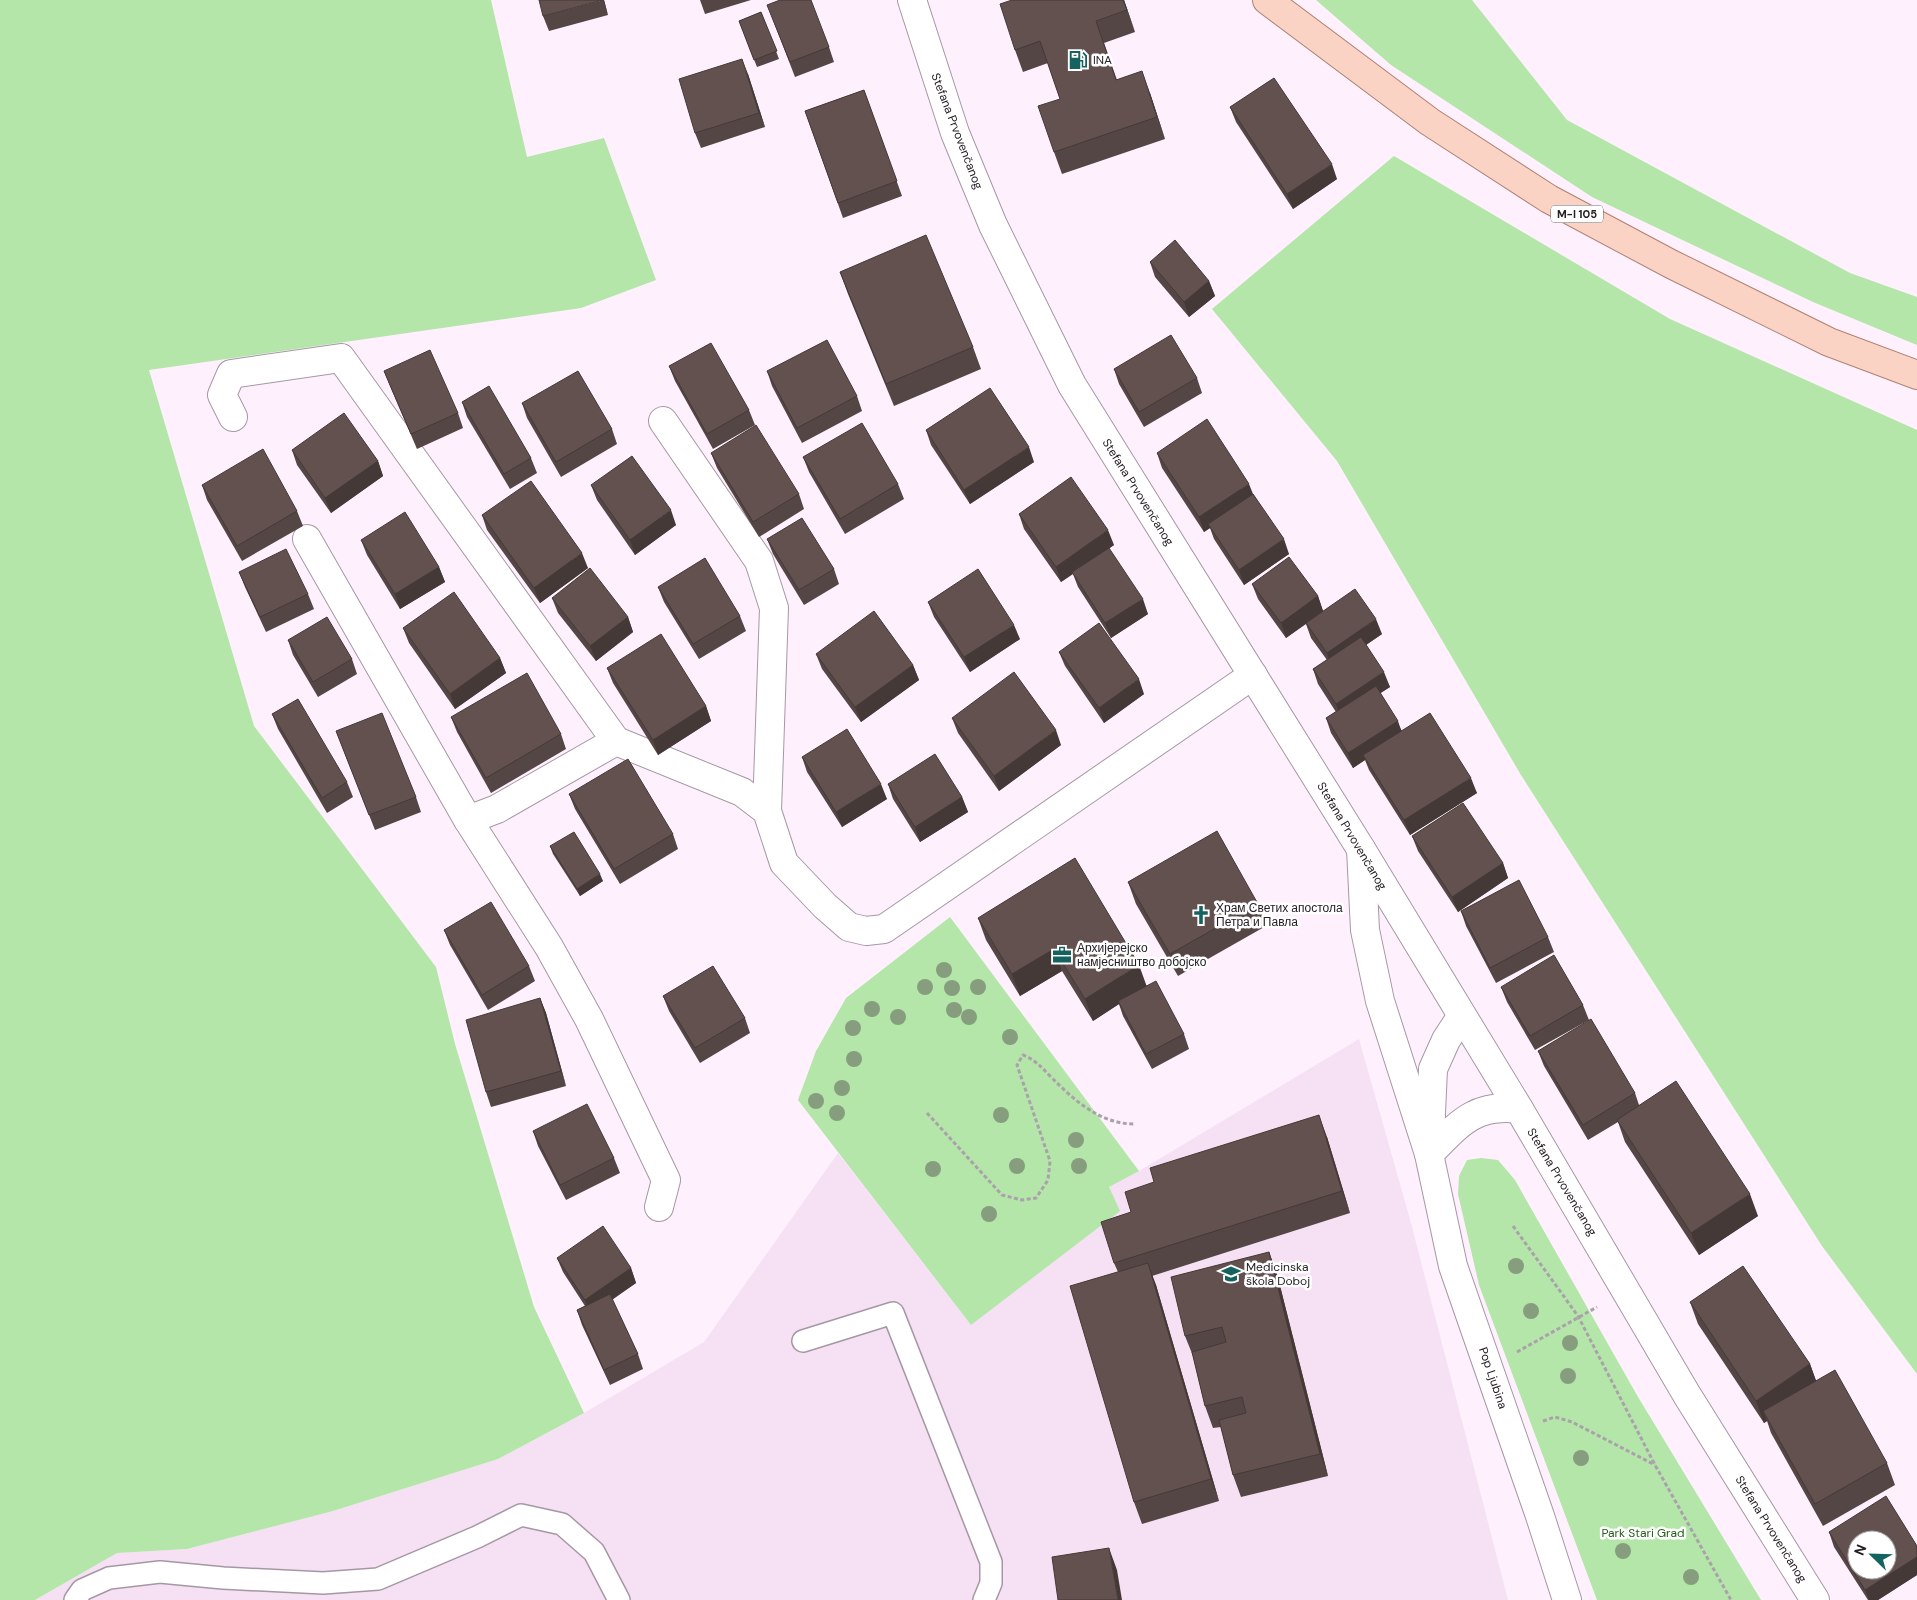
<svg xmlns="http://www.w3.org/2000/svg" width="1917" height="1600" font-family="'DM Sans',sans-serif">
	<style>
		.built { fill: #f5e1f3 }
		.green { fill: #b3e6a8 }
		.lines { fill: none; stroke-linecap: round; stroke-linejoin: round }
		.lane-casing { stroke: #a598a4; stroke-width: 24 }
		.street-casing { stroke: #a598a4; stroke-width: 30 }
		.secondary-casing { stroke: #a598a4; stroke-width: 30 }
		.primary-casing { stroke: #ae8272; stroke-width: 30 }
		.path { stroke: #aba1ab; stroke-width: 3; stroke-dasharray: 4 2.5; stroke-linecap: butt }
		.lane { stroke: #fff; stroke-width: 21 }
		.street { stroke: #fff; stroke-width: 28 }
		.secondary { stroke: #fff; stroke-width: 28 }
		.primary { stroke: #fbd3c4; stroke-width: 28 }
		.tree { fill: #879e7e }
		.wall { fill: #544644 }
		.shaded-wall { fill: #453937 }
		.building { fill: #62514f; stroke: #453937; fill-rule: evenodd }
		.labels { text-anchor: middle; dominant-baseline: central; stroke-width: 5; stroke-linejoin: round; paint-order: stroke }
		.shield { fill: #fff; stroke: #666366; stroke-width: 1 }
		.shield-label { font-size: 11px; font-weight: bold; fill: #252025 }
		.poi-label { font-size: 12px; fill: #252025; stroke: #fff; text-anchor: start }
		.street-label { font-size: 12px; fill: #252025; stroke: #fff }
		.park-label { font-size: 12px; fill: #255a17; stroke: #fff }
	</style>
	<rect width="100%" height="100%" fill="#fef0fd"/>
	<polygon class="built" points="1359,1039 1411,1223 1508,1600 35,1600 117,1553 187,1549 333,1511 498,1459 584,1413 704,1342 838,1153 971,1325 1109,1187 1139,1171"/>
	<g class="green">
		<polygon points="0,0 491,0 527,157 604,138 656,280 581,308 149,370 254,726 436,967 455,1044 534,1307 584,1413 498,1459 333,1511 187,1549 117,1553 35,1600 0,1600"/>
		<polygon points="1316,0 1472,0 1567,120 1850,273 1917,297 1917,345 1813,302 1592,197 1391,65"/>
		<polygon points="1394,156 1670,319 1917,430 1917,1374 1822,1246 1521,775 1337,461 1212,309"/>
		<polygon points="950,917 1139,1171 1109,1187 1120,1211 971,1325 798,1100 816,1051 846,998"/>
		<polygon points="1481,1158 1498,1160 1515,1180 1638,1397 1761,1600 1597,1600 1479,1285 1458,1194 1459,1176 1467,1160"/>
	</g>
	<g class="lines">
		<g class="lane-casing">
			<g id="lane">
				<polyline points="803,1341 893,1313 991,1562 991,1583 984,1600"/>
				<polyline points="75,1600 82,1590 109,1578 160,1572 223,1578 323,1583 378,1579 477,1537 521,1515 562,1524 594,1552 619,1600"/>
			</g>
		</g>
		<g class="street-casing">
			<g id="street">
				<polyline points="233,417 222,395 231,374 341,358 616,741"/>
				<polyline points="663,421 759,561 774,608 767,811"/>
				<polyline points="307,539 468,820 549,947 589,1019 666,1180 659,1207"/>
				<polyline points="468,820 497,809 616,741 742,792 767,811 784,863 825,906 849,927 866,931 884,929 1253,675"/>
				<polyline points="1361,849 1365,930 1380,1001 1429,1154 1453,1266 1540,1516 1567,1600"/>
				<polyline points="1430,1135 1433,1069 1446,1040 1461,1017"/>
			</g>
		</g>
		<g class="secondary-casing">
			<g id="secondary">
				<polyline points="912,0 955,133 993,225 1072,385 1361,849 1519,1109 1687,1395 1815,1600"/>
				<path d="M1429 1154C1458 1125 1474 1103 1519 1109"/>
			</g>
		</g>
		<g class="primary-casing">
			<polyline id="primary" points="1267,0 1430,122 1549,199 1671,264 1829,342 1917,375"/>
		</g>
		<g class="path">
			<path d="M927 1113 1002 1195 1022 1200 1036 1198 1048 1180 1050 1161 1017 1065 1023 1055C1036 1060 1043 1069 1053 1079 1075 1101 1101 1124 1134 1124"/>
			<polyline points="1513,1226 1578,1316 1655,1465 1731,1600"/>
			<polyline points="1517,1352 1597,1307"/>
			<polyline points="1543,1421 1555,1417 1572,1422 1655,1465"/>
		</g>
		<use href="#lane" class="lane"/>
		<use href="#street" class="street"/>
		<use href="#secondary" class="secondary"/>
		<use href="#primary" class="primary"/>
	</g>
	<g class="tree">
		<circle cx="944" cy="970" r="8"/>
		<circle cx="925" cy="987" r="8"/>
		<circle cx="978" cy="987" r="8"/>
		<circle cx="952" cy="988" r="8"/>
		<circle cx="872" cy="1009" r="8"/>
		<circle cx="954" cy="1010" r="8"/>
		<circle cx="898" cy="1017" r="8"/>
		<circle cx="969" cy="1017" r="8"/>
		<circle cx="853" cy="1028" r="8"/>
		<circle cx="1010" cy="1037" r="8"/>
		<circle cx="854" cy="1059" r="8"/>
		<circle cx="842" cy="1088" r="8"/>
		<circle cx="816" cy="1101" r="8"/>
		<circle cx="837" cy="1113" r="8"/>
		<circle cx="1001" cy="1115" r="8"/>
		<circle cx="1076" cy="1140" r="8"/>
		<circle cx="1017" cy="1166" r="8"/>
		<circle cx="1079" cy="1166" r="8"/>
		<circle cx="933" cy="1169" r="8"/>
		<circle cx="989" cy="1214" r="8"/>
		<circle cx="1516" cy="1266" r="8"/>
		<circle cx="1531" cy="1311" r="8"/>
		<circle cx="1570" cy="1343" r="8"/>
		<circle cx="1568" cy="1376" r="8"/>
		<circle cx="1581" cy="1458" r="8"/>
		<circle cx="1623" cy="1551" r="8"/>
		<circle cx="1691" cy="1577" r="8"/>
	</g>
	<g class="wall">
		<polygon points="604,0 608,15 549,31 543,16"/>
		<polygon points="700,0 751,0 705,14"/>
		<polygon points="1012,0 1124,0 1135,32 1104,43 1117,80 1150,93 1165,139 1062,174 1054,152 1060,99 1048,63 1023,72 1015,50"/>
		<polygon points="761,12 779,59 757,67 739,21"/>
		<polygon points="773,20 829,47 834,62 795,77"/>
		<polygon points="748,74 765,127 701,148 695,133"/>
		<polygon points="864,90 902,196 843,218 805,111"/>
		<polygon points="1230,107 1337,179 1293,209 1236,122"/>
		<polygon points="1150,262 1209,281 1215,296 1189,317 1155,277"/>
		<polygon points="840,272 973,347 981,369 894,406 848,294"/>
		<polygon points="669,366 749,410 755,425 713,449 675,381"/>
		<polygon points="1114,369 1197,378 1202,393 1144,427 1119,384"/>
		<polygon points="384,371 458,413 463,428 417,449 390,386"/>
		<polygon points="767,371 857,396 862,411 802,443 772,386"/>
		<polygon points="462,402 531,458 537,473 510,489 467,417"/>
		<polygon points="522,403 612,429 617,444 561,477 527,418"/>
		<polygon points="926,430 1034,462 970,504 931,445"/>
		<polygon points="292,450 378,461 383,476 331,513 297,465"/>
		<polygon points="711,453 799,494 804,509 759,537 717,468"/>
		<polygon points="1157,453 1253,494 1289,554 1244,585 1214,539 1210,528 1204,532 1162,468"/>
		<polygon points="803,457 898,484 904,499 845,534 809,472"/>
		<polygon points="202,485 297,511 303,526 242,561 207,500"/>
		<polygon points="591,485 676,525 635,555 597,500"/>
		<polygon points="1019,514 1114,545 1102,553 1148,614 1111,638 1078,587 1073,574 1061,582 1024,529"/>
		<polygon points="482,515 588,568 540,603 487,530"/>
		<polygon points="767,539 834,569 839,584 804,605 773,554"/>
		<polygon points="361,540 439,567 445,582 400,609 367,555"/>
		<polygon points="239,572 308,594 314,609 266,632 245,587"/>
		<polygon points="1252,584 1318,596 1323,611 1382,634 1366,645 1390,687 1380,693 1402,731 1477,793 1410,835 1369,770 1365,760 1353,768 1331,733 1326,718 1336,712 1318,684 1313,669 1327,660 1311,638 1306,624 1286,638 1258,599"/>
		<polygon points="658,587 740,616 746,631 699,659 664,602"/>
		<polygon points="552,598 628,617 633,632 596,661 558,613"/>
		<polygon points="928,602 1020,639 970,672 934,617"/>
		<polygon points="403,628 500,658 506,673 455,709 409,643"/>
		<polygon points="288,640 352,659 357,674 318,697 293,655"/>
		<polygon points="1059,652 1144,694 1104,723 1065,666"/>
		<polygon points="816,654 913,665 919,680 861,722 822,669"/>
		<polygon points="607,668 706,706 711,721 658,755 613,683"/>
		<polygon points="272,714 347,782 353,797 327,813 278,729"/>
		<polygon points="451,717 561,734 566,749 491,793 457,732"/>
		<polygon points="952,718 1061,745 999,791 958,733"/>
		<polygon points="336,731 416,797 421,812 375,830"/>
		<polygon points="802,757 887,799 842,827 807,772"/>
		<polygon points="888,784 962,797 968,812 920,842 893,799"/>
		<polygon points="569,794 673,834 678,849 620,884 575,809"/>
		<polygon points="1412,836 1503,863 1508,878 1458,912 1418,851"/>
		<polygon points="550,846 603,881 580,896 553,854"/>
		<polygon points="1128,882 1258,904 1266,926 1178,976 1136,904"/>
		<polygon points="1461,911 1548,937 1554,952 1496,983 1466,926"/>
		<polygon points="978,918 1147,986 1184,1034 1189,1049 1152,1069 1123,1016 1119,1004 1093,1021 1062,971 1020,996 986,940"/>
		<polygon points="444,930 529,966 535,981 488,1010 450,945"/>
		<polygon points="1501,987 1583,1005 1589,1020 1535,1050 1507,1002"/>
		<polygon points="663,996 745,1018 750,1033 700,1063 669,1011"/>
		<polygon points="540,998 546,1013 566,1086 491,1107 486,1092"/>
		<polygon points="1538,1051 1635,1093 1639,1105 1758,1216 1699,1255 1625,1142 1618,1122 1588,1140 1544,1066"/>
		<polygon points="533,1131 614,1158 620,1173 566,1200 538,1146"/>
		<polygon points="1327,1137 1350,1213 1152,1276 1156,1285 1219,1501 1142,1524 1134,1502 1118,1272 1114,1263 1131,1212"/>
		<polygon points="1269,1252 1277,1274 1328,1476 1241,1497 1233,1475 1221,1427 1213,1428 1205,1406 1193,1356 1185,1336"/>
		<polygon points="557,1258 631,1268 636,1283 612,1300 638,1354 643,1369 610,1385 582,1325 577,1310 585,1306 563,1272"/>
		<polygon points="1690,1302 1810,1364 1816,1381 1887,1463 1895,1485 1823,1526 1771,1433 1767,1421 1764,1423 1698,1324"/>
		<polygon points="1829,1532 1917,1546 1917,1575 1878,1600 1868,1600 1834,1547"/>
	</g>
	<g class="shaded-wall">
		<polygon points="603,0 604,0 608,15"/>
		<polygon points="1123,0 1124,0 1135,32"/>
		<polygon points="742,59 748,74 765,127 759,113"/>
		<polygon points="1142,71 1150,93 1165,139 1157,117"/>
		<polygon points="1332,164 1337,179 1293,209 1287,194"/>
		<polygon points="1209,281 1215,296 1189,317 1184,302"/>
		<polygon points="1029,447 1034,462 970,504 964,490"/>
		<polygon points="378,461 383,476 331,513 325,498"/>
		<polygon points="1249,484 1255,499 1208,524 1210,528 1204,532 1199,517"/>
		<polygon points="671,510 676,525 635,555 630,540"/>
		<polygon points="1108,530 1114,545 1061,582 1056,567"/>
		<polygon points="1284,539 1289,554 1244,585 1239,570"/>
		<polygon points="582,553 588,568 540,603 534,588"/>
		<polygon points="439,567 445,582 400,609 395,594"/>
		<polygon points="1318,596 1323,611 1286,638 1281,623"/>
		<polygon points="1143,599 1148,614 1111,638 1105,623"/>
		<polygon points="628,617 633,632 596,661 590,646"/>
		<polygon points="1376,619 1382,634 1332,668 1327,653"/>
		<polygon points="1014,625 1020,639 970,672 964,657"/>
		<polygon points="500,658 506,673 455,709 450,694"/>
		<polygon points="913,665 919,680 861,722 855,707"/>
		<polygon points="1384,672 1390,687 1341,719 1336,704"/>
		<polygon points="1139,679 1144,694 1104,723 1099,708"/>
		<polygon points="706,706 711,721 658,755 653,740"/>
		<polygon points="1398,721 1403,736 1363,755 1365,760 1353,768 1348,753"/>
		<polygon points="1056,730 1061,745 999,791 994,776"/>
		<polygon points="1471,778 1477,793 1410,835 1404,820"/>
		<polygon points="881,784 887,799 842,827 836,812"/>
		<polygon points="962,797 968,812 920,842 915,827"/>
		<polygon points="1503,863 1508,878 1458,912 1452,897"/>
		<polygon points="600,874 603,881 580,896 577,889"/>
		<polygon points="1054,949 1062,971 1020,996 1012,974"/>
		<polygon points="1139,965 1147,987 1118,1001 1119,1004 1093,1021 1085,999"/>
		<polygon points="540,998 546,1013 566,1086 561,1071"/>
		<polygon points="1319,1115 1327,1137 1350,1213 1342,1191"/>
		<polygon points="1750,1194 1758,1216 1699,1255 1691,1233"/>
		<polygon points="1269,1252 1277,1274 1328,1476 1320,1454"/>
		<polygon points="1148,1263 1156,1285 1219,1501 1211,1479"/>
		<polygon points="631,1268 636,1283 590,1314 585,1300"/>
		<polygon points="1810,1364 1818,1386 1763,1411 1767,1421 1764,1423 1756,1401"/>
		<polygon points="1109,1548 1117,1570 1122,1600 1118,1600"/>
		<polygon points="1917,1557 1917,1575 1878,1600 1869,1600 1865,1590"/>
	</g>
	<g class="building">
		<polygon points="539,0 603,0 543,16"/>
		<polygon points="780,0 811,0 829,47 790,62 767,5"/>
		<polygon points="1012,0 1123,0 1127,10 1096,21 1116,80 1142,71 1157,117 1054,152 1038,106 1060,99 1040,41 1015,50 1000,4"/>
		<polygon points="761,12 777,51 754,60 739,21"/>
		<polygon points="742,59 759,113 695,133 679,79"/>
		<polygon points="1274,78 1332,164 1287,194 1230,107"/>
		<polygon points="864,90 897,181 838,203 805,111"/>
		<polygon points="926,235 973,347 886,384 840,272"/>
		<polygon points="1175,240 1209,281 1184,302 1150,262"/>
		<polygon points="1171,335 1197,378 1139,412 1114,369"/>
		<polygon points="827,340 857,396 797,428 767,371"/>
		<polygon points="711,343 749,410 707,434 669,366"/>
		<polygon points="430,350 458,413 411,434 384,371"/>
		<polygon points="578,371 612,429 556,462 522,403"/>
		<polygon points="489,386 531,458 504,474 462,402"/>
		<polygon points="990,388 1029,447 964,490 926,430"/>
		<polygon points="344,413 378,461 325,498 292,450"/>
		<polygon points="1207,419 1249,484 1199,517 1157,453"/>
		<polygon points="862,423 898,484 840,519 803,457"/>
		<polygon points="756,425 799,494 753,522 711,453"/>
		<polygon points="263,449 297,511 237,546 202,485"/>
		<polygon points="632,456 671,510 630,540 591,485"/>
		<polygon points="1071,477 1108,530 1056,567 1019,514"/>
		<polygon points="531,481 582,553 534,588 482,515"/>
		<polygon points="1253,494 1284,539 1239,570 1208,524"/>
		<polygon points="405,512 439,567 395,594 361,540"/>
		<polygon points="802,518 834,569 799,590 767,539"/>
		<polygon points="1109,548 1143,599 1105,623 1072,572"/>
		<polygon points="286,549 308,594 260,617 239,572"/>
		<polygon points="1289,557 1318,596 1281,623 1252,584"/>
		<polygon points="705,558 740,616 693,644 658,587"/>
		<polygon points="590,568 628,617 590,646 552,598"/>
		<polygon points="978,569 1014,625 964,657 928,602"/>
		<polygon points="1355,589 1376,619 1327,653 1306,623"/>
		<polygon points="454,592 500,658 450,694 403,628"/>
		<polygon points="874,611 913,665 855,707 816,654"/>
		<polygon points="327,617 352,659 313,682 288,640"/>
		<polygon points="1099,623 1139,679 1099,708 1059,652"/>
		<polygon points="661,634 706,706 653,740 607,668"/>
		<polygon points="1361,637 1384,672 1336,704 1313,669"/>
		<polygon points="1014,672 1056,730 994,776 952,718"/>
		<polygon points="527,673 561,734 486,778 451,717"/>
		<polygon points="1376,686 1398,721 1348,753 1326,718"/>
		<polygon points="298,699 347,782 322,798 272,714"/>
		<polygon points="382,713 416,797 369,815 336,731"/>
		<polygon points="1430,713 1471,778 1404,820 1363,755"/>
		<polygon points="847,729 881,784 836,812 802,757"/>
		<polygon points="935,754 962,797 915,827 888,784"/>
		<polygon points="628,759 673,834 614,869 569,794"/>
		<polygon points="1463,803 1503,863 1452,897 1412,836"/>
		<polygon points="1217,831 1258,904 1170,954 1128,882"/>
		<polygon points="574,832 600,874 577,889 550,846"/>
		<polygon points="1075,858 1139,965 1085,999 1054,949 1012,974 978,918"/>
		<polygon points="1519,880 1548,937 1490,968 1461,911"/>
		<polygon points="491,902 529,966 482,995 444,930"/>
		<polygon points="1554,955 1583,1005 1530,1036 1501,987"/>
		<polygon points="713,966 745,1018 695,1048 663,996"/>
		<polygon points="1156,981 1184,1034 1146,1054 1118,1001"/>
		<polygon points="540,998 561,1071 486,1092 466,1020"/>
		<polygon points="1591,1019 1635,1093 1583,1125 1538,1051"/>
		<polygon points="1676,1081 1750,1194 1691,1233 1617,1120"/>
		<polygon points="587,1104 614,1158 560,1185 533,1131"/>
		<polygon points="1319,1115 1342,1191 1114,1263 1101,1222 1131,1212 1125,1192 1154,1182 1150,1168"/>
		<polygon points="603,1226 631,1268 585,1300 557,1258"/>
		<polygon points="1269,1252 1320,1454 1233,1475 1219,1420 1246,1413 1242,1397 1205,1406 1192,1352 1226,1342 1222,1327 1185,1336 1171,1277"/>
		<polygon points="1148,1263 1211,1479 1134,1502 1070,1286"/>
		<polygon points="1743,1266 1810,1364 1756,1401 1690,1302"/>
		<polygon points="610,1294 638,1354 604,1370 577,1310"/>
		<polygon points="1835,1370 1887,1463 1815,1504 1763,1411"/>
		<path d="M1886 1496 1917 1546V1557L1865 1590 1829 1532ZM1857 1540H1887V1570H1857Z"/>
		<polygon points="1109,1548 1118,1600 1058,1600 1052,1557"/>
	</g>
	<defs>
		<g id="fuel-bare" transform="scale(1.5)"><path d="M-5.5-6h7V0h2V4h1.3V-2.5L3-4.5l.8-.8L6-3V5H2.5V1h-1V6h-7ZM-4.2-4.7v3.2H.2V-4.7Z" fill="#14635f" stroke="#fff" stroke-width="2.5" paint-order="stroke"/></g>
		<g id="church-bare" transform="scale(1.5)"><path d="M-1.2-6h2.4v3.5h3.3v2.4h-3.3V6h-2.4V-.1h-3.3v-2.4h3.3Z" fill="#14635f" stroke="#fff" stroke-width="2.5" paint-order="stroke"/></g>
		<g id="office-bare" transform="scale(1.5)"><path d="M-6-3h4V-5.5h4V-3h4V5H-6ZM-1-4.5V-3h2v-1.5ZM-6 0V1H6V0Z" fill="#14635f" stroke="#fff" stroke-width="2.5" paint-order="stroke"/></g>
		<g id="school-bare" transform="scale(1.5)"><path d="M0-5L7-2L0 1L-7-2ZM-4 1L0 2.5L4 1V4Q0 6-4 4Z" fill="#14635f" stroke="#fff" stroke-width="2.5" paint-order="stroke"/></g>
	</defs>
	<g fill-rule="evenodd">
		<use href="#fuel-bare" x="1078" y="60"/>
		<use href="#church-bare" x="1201" y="915"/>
		<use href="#office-bare" x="1062" y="955"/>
		<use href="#school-bare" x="1231" y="1274"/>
	</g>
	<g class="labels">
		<rect class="shield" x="1551" y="205.5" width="52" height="17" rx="4"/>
		<g class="shield-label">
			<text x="1577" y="214">M-I 105</text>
		</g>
		<g class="poi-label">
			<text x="1093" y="60">INA</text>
			<text x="1216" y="908">Храм Светих апостола<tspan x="1216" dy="14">Петра и Павла</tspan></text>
			<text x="1077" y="948">Архијерејско<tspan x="1077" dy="14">намјесништво добојско</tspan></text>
			<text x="1246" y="1267">Medicinska<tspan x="1246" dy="14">škola Doboj</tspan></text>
		</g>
		<g class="street-label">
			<text transform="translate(957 131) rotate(69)">Stefana Prvovenčanog</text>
			<text transform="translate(1138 492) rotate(58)">Stefana Prvovenčanog</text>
			<text transform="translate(1352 836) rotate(59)">Stefana Prvovenčanog</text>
			<text transform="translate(1562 1182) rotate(59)">Stefana Prvovenčanog</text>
			<text transform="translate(1493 1378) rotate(71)">Pop Ljubina</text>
			<text transform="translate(1771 1529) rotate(58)">Stefana Prvovenčanog</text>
		</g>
		<g class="park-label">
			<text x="1643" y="1533">Park Stari Grad</text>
		</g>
	</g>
	<g transform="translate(1872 1555) rotate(293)"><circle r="24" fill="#ffffff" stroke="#a8a6a8"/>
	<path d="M0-4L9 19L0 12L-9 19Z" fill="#14635f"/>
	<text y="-8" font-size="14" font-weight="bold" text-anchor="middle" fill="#252025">N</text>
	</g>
</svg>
